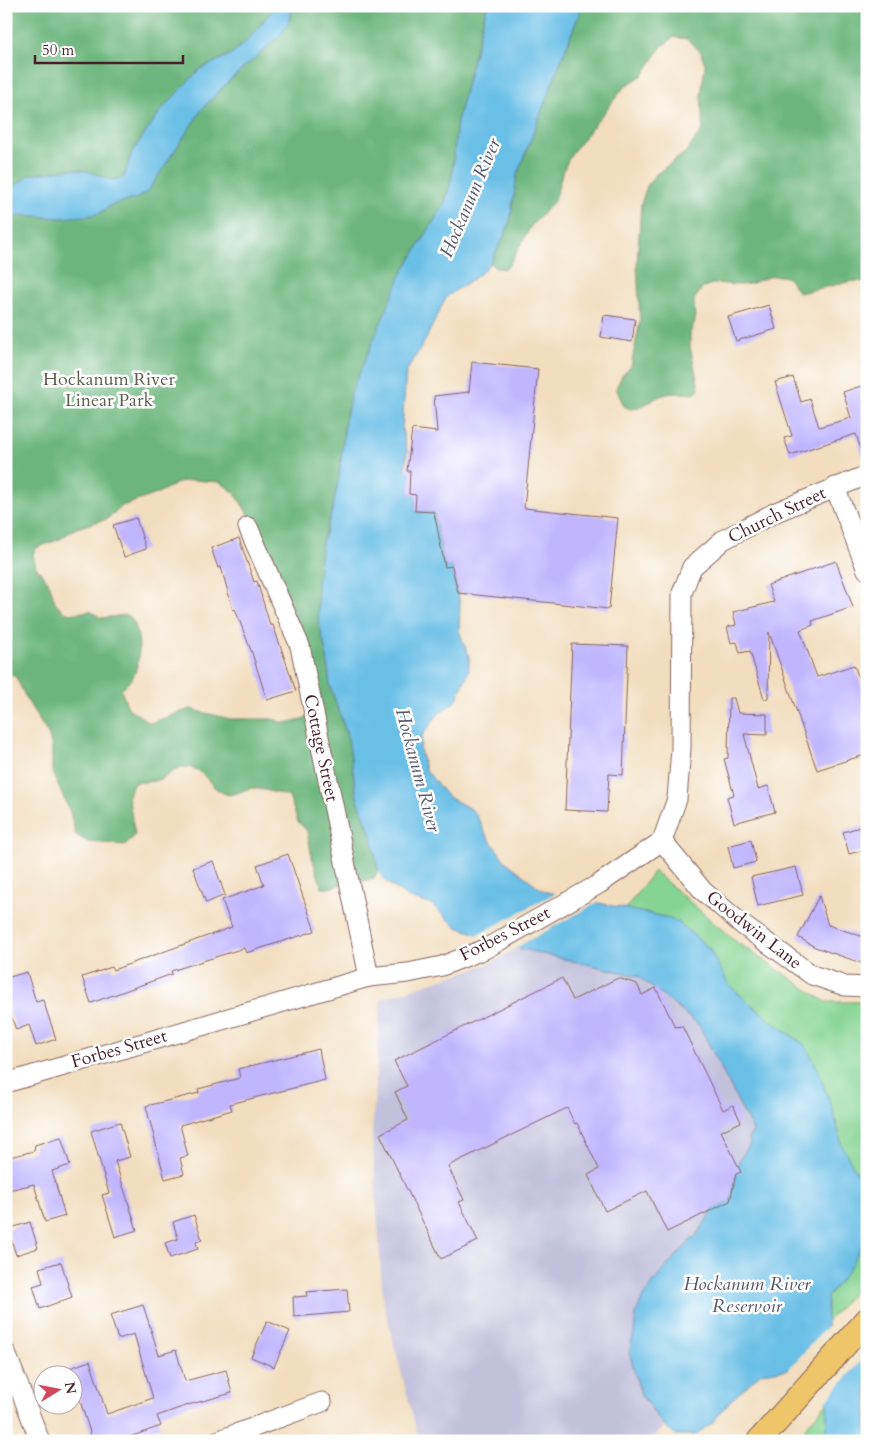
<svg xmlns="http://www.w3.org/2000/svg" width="873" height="1447" font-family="Cardo,serif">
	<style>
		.industrial { fill: #c2c1dc }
		.green { fill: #85d493; stroke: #687a5f }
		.forest { fill: #6cb67d; stroke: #5b6a54; fill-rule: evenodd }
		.water { fill: #6abfe7; stroke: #5a6f89 }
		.pier { fill: #f2debf }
		.building { fill: #c0b5fe }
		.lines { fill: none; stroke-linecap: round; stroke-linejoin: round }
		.minor-casing { stroke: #85625f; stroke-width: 21 }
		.major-casing { stroke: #85625f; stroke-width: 26 }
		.minor { stroke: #fff; stroke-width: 19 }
		.major { stroke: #eec569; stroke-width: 24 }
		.labels { text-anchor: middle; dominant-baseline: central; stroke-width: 5; stroke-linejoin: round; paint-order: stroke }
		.park-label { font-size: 18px; fill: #5f5e4f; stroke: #fff }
		.street-label { font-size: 18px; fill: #4a1f2b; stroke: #fff }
		.water-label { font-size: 19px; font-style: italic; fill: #55576d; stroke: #fff }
	</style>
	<rect width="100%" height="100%" fill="#fff"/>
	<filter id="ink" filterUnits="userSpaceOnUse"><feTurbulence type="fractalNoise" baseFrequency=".02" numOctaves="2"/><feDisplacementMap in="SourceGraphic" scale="10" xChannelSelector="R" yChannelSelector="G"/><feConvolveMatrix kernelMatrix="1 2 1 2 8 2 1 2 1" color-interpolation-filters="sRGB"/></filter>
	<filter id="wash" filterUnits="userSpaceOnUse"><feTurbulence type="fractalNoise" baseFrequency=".0096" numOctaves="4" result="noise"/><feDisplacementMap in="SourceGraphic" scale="20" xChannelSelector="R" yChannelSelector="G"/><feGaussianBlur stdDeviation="1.12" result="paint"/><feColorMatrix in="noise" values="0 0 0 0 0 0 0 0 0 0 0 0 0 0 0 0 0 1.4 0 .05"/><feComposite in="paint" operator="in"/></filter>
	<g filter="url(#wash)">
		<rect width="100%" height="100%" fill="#f2debf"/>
		<polygon class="industrial" points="517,948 638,976 699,1025 753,1131 749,1137 750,1144 737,1164 730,1201 703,1224 636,1313 634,1333 629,1352 641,1395 665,1427 648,1441 419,1441 383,1301 372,1135 381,999 491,963"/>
		<g class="green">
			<polygon points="654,871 735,941 826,1002 867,1002 867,1277 806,1345 781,1091 603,938"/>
			<polygon points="867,1358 867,1441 793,1441"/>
		</g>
		<g class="forest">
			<polygon points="6,6 276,6 276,7 246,42 231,54 199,70 132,152 124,177 112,180 87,171 70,169 29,175 6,193"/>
			<path d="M293 6H487L457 121 452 176 445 203 401 275 345 422 339 477 332 511 322 543 317 584 319 623 327 657 330 685 348 738 357 797 372 837 378 870 374 878C364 882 356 881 346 883 337 885 331 889 322 888L312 857 307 831 298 822 289 797C284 794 256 788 252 788 243 789 234 797 226 794 209 789 205 767 185 767 175 767 170 775 161 779 154 782 142 782 134 783L128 795 135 835 126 845 88 842 76 835 69 809 52 773V748L49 736 27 700 16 677 6 672V222L21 215 61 218 100 213 111 205 137 198 148 191 202 109 288 23ZM192 480 220 482 235 493 273 555 300 633 310 717 285 723 272 719H230L190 709 150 723 128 708 121 690C125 685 132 680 134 675 141 660 142 625 127 615L101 618 90 611 70 614 64 612 55 602 49 583 36 567 33 554 36 548 60 539 76 528 107 519 122 506 154 495 179 482Z"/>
			<path d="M582 6H867V282L852 281 799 293 787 277C765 272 758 285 741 285 726 285 716 280 702 288L694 300 695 321 690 333V347L699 388 695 394C684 393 673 392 663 395 650 400 645 407 630 409L624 406 616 388 622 376 631 366 640 321 637 264 641 204 647 186 655 175 686 152 703 129 701 96 705 64 701 52 687 39 674 37 662 46 643 75 625 86 571 154 562 173 555 200 531 226 510 264 504 269 494 267 490 263 505 234 510 221 517 175Z"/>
		</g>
		<g class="water">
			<polygon points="276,6 293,6 288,23 281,35 231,79 202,109 148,191 137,198 111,205 100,213 87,216 61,218 21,215 6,222 6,193 29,175 70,169 87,171 112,180 124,177 132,152 162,109 199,70 231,54 246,42"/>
			<polygon points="487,6 582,6 517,175 510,221 505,234 490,263 480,274 446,297 425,341 406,372 402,429 407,451 405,471 410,471 409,494 416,495 415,511 434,512 445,567 452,566 460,604 459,631 469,656 469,670 456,701 439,713 422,736 420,750 425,769 447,796 471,809 476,814 485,833 505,861 541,889 547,892 665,917 678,922 709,948 729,985 771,1021 805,1045 815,1063 834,1113 842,1146 867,1191 867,1236 847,1272 827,1297 827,1333 867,1362 867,1441 818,1441 827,1429 827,1401 790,1369 761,1373 730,1401 712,1423 695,1435 675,1435 665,1427 641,1395 629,1352 634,1333 636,1313 644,1295 664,1269 696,1235 715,1208 730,1201 737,1164 750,1144 749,1137 753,1131 699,1025 638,976 517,948 457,927 432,905 407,897 385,881 378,870 372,837 357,797 348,738 330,685 327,657 319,623 317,584 322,543 332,511 339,477 345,422 351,393 401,275 445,203 452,176 457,121"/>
		</g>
		<g class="pier">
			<polygon points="557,892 600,901 515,948 476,936"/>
			<polygon points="827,1326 829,1332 863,1359 825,1402 788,1370"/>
		</g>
		<g id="blocks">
			<g class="building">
				<polygon points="769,305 776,329 736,341 728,317"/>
				<polygon points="604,315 635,319 632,342 601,337"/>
				<polygon points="472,362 538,369 524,508 618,518 609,609 458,593 452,566 445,567 434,512 415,511 416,495 409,494 410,471 407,471 412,429 437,432 434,396 469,392"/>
				<polygon points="793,377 801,402 810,399 819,427 851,418 843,392 867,384 867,456 863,456 856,434 790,455 784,438 792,436 775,382"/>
				<polygon points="136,518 146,549 124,557 113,525"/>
				<polygon points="239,538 254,582 257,581 270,625 273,625 296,691 267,700 252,653 235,609 233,610 221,567 218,568 211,548"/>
				<polygon points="836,561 853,607 812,621 813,625 800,630 817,677 854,665 867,701 867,754 817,770 769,632 768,698 764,699 750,651 740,653 737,642 731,643 727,627 736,625 733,612 774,602 768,585"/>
				<polygon points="572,644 628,646 623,775 609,774 607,812 565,810"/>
				<polygon points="729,698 734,698 738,713 767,714 767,735 744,734 758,789 768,786 775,812 734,823 727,797 734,795 724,759 728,758"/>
				<polygon points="867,825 867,849 849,854 843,832"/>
				<polygon points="751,840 756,862 733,868 728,846"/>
				<polygon points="288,854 315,931 246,953 244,948 171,971 172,974 91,1003 82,977 112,967 113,970 232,927 222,900 264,885 257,865"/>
				<polygon points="213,861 225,895 206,903 193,868"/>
				<polygon points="796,867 803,895 758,906 751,877"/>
				<polygon points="819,896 828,925 867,938 867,965 815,947 798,937"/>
				<polygon points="27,972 36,1002 43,1000 56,1039 36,1046 29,1025 16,1030 6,1000 6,978"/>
				<polygon points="562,978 573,1000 618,978 637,984 642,995 656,988 675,1027 682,1026 723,1110 733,1105 741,1122 721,1131 741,1172 736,1174 730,1201 667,1232 647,1191 605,1211 588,1175 599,1169 577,1123 575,1124 567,1108 448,1166 464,1200 459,1202 478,1241 441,1259 380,1134 408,1120 395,1092 407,1086 394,1061"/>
				<polygon points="319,1049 325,1080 230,1104 232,1110 180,1125 188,1156 180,1158 184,1174 165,1179 146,1106 199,1093 198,1089 240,1078 238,1069"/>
				<polygon points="120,1122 130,1157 115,1161 137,1230 115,1237 102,1195 109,1193 91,1131"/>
				<polygon points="61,1137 70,1165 52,1171 65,1216 45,1222 34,1184 9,1190 6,1181 6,1158 34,1151 35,1145"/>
				<polygon points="194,1215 202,1240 196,1242 198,1249 170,1258 165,1243 178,1239 173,1222"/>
				<polygon points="30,1222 38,1248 16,1255 8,1229"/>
				<polygon points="61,1262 72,1297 40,1309 33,1286 43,1283 39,1268"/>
				<polygon points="347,1289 349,1312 294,1317 293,1297 307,1296 306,1292"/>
				<polygon points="143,1305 159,1355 176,1350 185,1381 226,1370 232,1393 188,1405 157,1416 161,1426 118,1441 93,1441 79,1398 76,1399 72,1387 72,1374 68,1374 67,1369 90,1361 107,1414 153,1398 134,1334 118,1339 110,1315"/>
				<polygon points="267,1321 290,1331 274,1367 251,1357"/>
			</g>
		</g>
	</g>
	<g filter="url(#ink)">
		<use href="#blocks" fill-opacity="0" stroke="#85625f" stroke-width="1"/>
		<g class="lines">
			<g class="minor-casing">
				<g id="minor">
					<polyline points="835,487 867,570"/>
					<polyline points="248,527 300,646 369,977"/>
					<polyline points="662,841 703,891 744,926 812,975 845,986 867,987"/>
					<polyline points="6,1083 369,977 408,973 442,966 485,949 599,884 662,841 677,799 681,749 682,593 692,567 723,540 776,512 867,475"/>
					<polyline points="6,1353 40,1441"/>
					<polyline points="217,1441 322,1402"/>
				</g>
			</g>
			<g class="major-casing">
				<polyline id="major" points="759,1441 867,1320"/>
			</g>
			<use href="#minor" class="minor"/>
			<use href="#major" class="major"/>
		</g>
	</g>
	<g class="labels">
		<g class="park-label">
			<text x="109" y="379">Hockanum River<tspan x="109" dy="21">Linear Park</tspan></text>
		</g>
		<g class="street-label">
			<text transform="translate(777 515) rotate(-26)">Church Street</text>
			<text transform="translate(321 748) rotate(78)">Cottage Street</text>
			<text transform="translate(754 930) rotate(38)">Goodwin Lane</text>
			<text transform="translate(505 934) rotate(-27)">Forbes Street</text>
			<text transform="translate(119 1049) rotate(-16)">Forbes Street</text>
		</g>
		<g class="water-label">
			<text transform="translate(470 198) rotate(-67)">Hockanum River</text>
			<text transform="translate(418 770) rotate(75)">Hockanum River</text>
			<text x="747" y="1284">Hockanum River<tspan x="747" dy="22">Reservoir</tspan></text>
		</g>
	</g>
	<rect width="873" height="1447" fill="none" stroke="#fff" stroke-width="25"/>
	<g transform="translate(58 1390) rotate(80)"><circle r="24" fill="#ffffff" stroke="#b7a5aa"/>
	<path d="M0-4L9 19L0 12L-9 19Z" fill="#d1495b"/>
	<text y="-8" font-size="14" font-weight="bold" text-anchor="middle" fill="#4a1f2b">N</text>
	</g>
	<path d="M35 55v8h148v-8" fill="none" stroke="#4a1f2b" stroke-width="2.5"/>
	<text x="42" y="55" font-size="15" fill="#4a1f2b" stroke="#ffffff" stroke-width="4" paint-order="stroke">50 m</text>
</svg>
